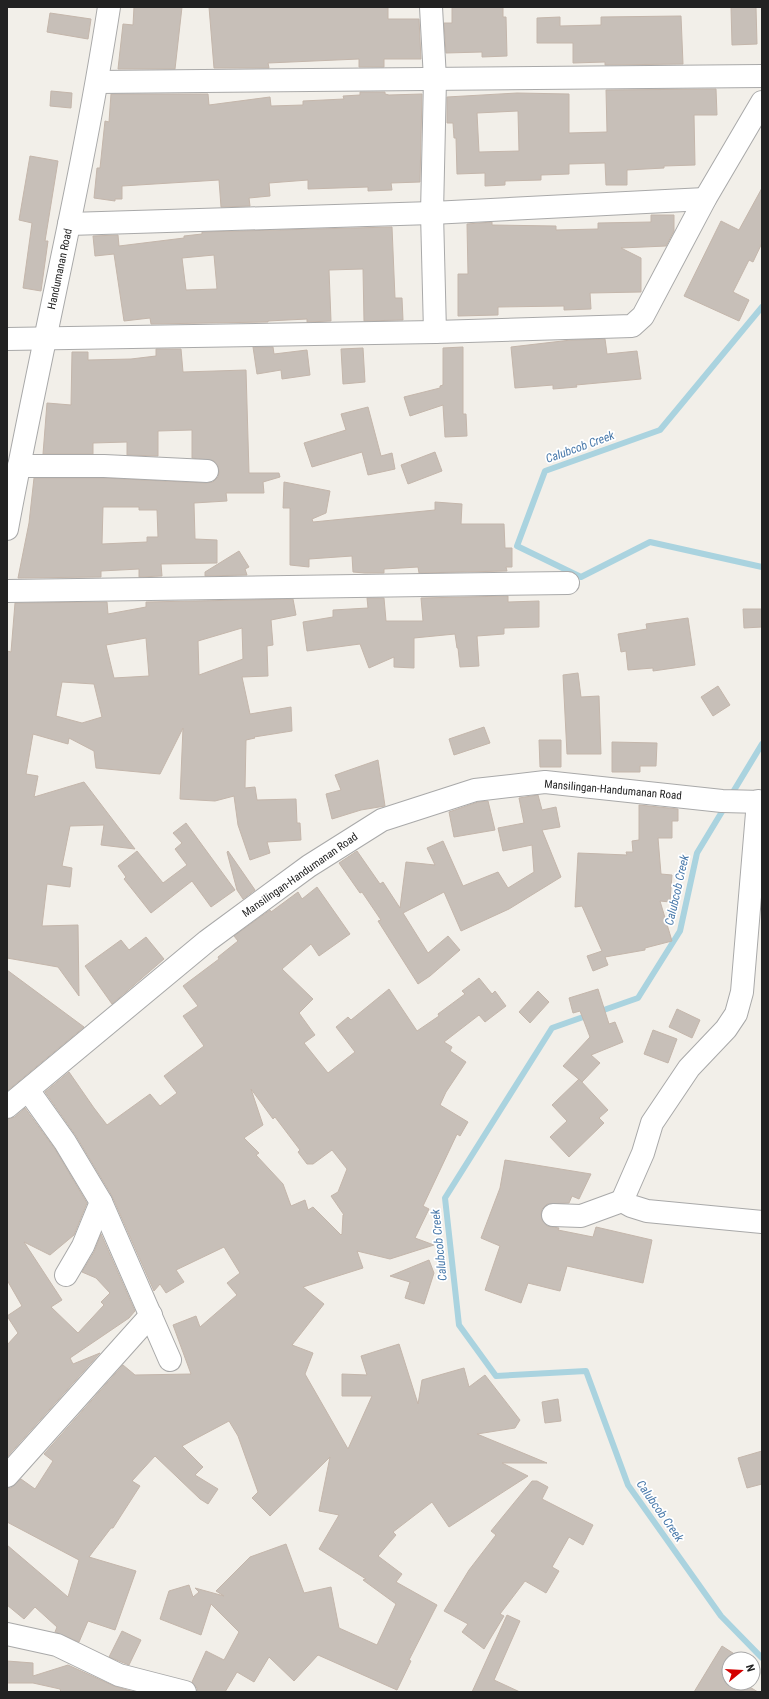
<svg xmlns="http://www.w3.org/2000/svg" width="769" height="1699" font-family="'Roboto Condensed',sans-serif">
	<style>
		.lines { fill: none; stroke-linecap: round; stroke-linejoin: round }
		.stream { stroke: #aad3df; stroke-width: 6 }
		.building { fill: #c7bfb8; stroke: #c4b6ab; fill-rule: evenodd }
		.minor-casing { stroke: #a9a9a9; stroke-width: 24 }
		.minor { stroke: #fff; stroke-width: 22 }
		.labels { text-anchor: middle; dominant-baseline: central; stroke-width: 3.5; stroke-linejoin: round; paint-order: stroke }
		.street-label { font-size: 11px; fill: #222; stroke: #fff }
		.water-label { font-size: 12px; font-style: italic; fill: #4a7aab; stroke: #fff }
	</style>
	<rect width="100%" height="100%" fill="#f2efe9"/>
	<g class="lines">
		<g class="stream">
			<polyline points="762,307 660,430 545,471 517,546 581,577 650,542 762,567"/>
			<polyline points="730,797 762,744"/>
			<polyline points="598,1012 638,998 680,931 697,853 726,805"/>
			<polyline points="589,1015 552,1028 445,1198 459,1325 496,1376 586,1371 628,1485 721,1616 762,1658"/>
		</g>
	</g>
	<g class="building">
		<polygon points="134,7 182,7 175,69 118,69 123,24 133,25"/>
		<polygon points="209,7 388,7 388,19 419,19 421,59 384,59 384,67 359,67 359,59 268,63 269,68 214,68"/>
		<polygon points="452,7 503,7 503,17 506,17 507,56 482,57 482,52 446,53 444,23 452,23"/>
		<polygon points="731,7 756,7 757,44 732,45"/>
		<polygon points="50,13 91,19 88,39 47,32"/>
		<polygon points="681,16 683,64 605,65 605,62 573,63 573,43 537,43 537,18 560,17 560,26 601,25 601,17"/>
		<path d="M716 89 717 115H694L695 165 664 166V168L627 170V185H606L605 163 569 164V174L541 175V180L505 181V185L485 186V173L457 174 456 138H454L453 123H447V97L517 93 569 94V133L607 132 606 90ZM518 111 519 151 479 152 477 113Z"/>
		<polygon points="51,91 72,93 71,108 50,106"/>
		<polygon points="360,92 385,92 385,94 389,95 422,94 420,182 391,183 392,190 368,191 368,187 308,189 308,180 269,183 270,196 249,198 250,206 221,207 219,180 122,186 122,199 115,199 115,201 94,198 97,168 100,168 105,121 109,122 111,94 208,94 209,105 270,97 271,106 303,105 303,101 344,99 343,96 360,95"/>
		<polygon points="30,156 58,161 45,241 48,241 41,291 23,288 32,223 19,220"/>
		<polygon points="762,188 762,243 753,262 749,260 733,292 749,300 739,321 684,296 721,221 739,230"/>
		<polygon points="651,215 674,215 674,231 666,246 621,248 641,258 641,292 590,293 591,309 564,310 564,306 498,307 498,315 458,316 458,274 468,274 467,224 492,222 492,225 556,226 556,230 598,229 598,223 651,222"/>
		<path d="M392 227 395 298H402L403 320 364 321 363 269 329 270 331 321 307 322V319L268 321V322L151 324 150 318 124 321 114 254 95 256 93 236 118 235 119 246 184 238V236L202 234V232ZM214 255 217 289 186 290 182 258Z"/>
		<polygon points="605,339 607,354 637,351 641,379 576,385 577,387 553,389 553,385 515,388 511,347 571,340"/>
		<polygon points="253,347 273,347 274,354 307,350 310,375 282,379 281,370 257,374"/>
		<polygon points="463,347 463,414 466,414 467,436 445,437 443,405 410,416 404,397 440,388 440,386 443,385 443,348"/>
		<polygon points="363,348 365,382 343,384 341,349"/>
		<path d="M156 349H181L183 372 246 370 249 473H279L280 477 263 482 264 493H226L227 501 194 503 195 539 217 540V563L161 564 162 576 139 577V569L101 571V577L18 578 29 523 34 478H104L206 483 213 482 218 477 219 472 218 466 214 461 192 458V430L158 431V456L127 455V442L93 443V454H43L47 403 71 405 72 352H88V360L131 359 156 356ZM103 507H139V510H157L158 537H147V542L102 544Z"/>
		<polygon points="368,407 381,456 392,453 395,469 368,475 362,452 312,467 304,443 346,430 341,414"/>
		<polygon points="435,452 442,471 408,484 401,465"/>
		<polygon points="284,482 330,491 326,513 312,519 313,522 435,510 435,502 462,504 461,524 504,524 505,548 512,548 512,567 506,567 507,571 419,573 418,567 384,569 384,573 365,573 353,572 352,556 309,559 309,567 290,565 290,508 283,508"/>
		<polygon points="239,551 249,567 245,569 247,575 205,576 205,572"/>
		<polygon points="508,596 508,602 539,601 539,627 504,628 504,634 477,636 479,666 460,667 458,648 457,648 455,634 414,638 414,668 394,667 394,657 369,668 360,644 307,651 303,622 333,617 333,610 368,608 367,598 384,598 386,621 423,621 421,598"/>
		<path d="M293 599 296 615 271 620 273 645 267 646 268 676 242 677 250 714 291 707 292 731 254 737 255 738 246 740 245 788 255 787 257 800 296 799 297 823H300L301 840 267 842 270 853 250 860 238 825 234 796 215 801 180 799 183 728 160 774 96 768 94 751 69 738 68 744 33 734 26 774 38 776 34 797 84 782 135 849 101 845 104 825 70 826 62 866 72 868 70 887 47 884 42 926 78 925 79 996 58 967 7 958V651L11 652 15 603 107 602 108 614 146 607V602ZM242 628 243 659 199 675 198 641ZM146 638 149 676 114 678 106 645ZM62 682 94 684 102 717 82 723 56 716Z"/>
		<polygon points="743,609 762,609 762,627 744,628"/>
		<polygon points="688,618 695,665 653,671 653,668 628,670 626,651 621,652 618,634 647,629 646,624"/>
		<polygon points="578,673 581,697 599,696 601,754 567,754 563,675"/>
		<polygon points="718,686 730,705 713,716 701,697"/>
		<polygon points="484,727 490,743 454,755 449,739"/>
		<polygon points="539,740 561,740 561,767 540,767"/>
		<polygon points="612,742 657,743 656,766 640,766 640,772 612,772"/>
		<polygon points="378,760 385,806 361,810 332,819 326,794 341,790 335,775"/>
		<polygon points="538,795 542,810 556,807 560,827 542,830 561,877 509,909 461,931 444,892 403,913 428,953 448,936 460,950 430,976 418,984 378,921 381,920 362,892 360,893 339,863 357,851 380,884 383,882 400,908 406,862 435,865 427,848 443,841 463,886 498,872 508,888 534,872 532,845 503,851 498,828 524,823 519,798"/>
		<polygon points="488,801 495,830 454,837 449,812 478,802"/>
		<polygon points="639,805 678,809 678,821 672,821 672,838 658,838 661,874 672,875 670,902 660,901 672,941 645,948 645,950 605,957 608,965 593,971 587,956 602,951 582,906 575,907 578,853 627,855 626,852 633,852 632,841 639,840"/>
		<polygon points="186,823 235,890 211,907 192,881 151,913 124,879 126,877 118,866 137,851 163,883 187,865 175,849 182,843 173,833"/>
		<polygon points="228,851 255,890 243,899 237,890 227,852"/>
		<path d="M317 887 350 934 319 956 311 944 282 969 313 999 299 1013 315 1035 304 1043 328 1073 355 1052 336 1027 348 1017 351 1020 389 989 417 1031 439 1016 438 1014 465 994 462 991 479 978 492 994 495 991 506 1006 485 1022 479 1015 444 1042 452 1047 450 1051 466 1062 446 1092 440 1105 468 1122 460 1136 457 1134 423 1206 429 1209 415 1238 434 1245 390 1259 357 1251 363 1268 303 1287 324 1304 292 1345 313 1353 305 1374 348 1449 372 1396H342V1374L367 1375 361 1356 399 1344 418 1404 422 1380 464 1368 469 1387 485 1375 520 1420 515 1428 477 1434 547 1463H502L528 1476 449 1527 432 1502 393 1532 396 1535 378 1556 402 1574 396 1582 437 1605 409 1660 411 1661 397 1690 318 1655 294 1681 269 1657 254 1682 237 1672 225 1692H197V1688L192 1682 206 1651 224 1660 239 1632 211 1604 201 1635 160 1619 169 1591 189 1585 193 1597 199 1592 195 1588 224 1596 216 1591 250 1557 286 1544 304 1593 331 1587 339 1628 377 1645 396 1604 363 1580 366 1579 319 1549 339 1515 319 1511 330 1457 270 1516 252 1498 258 1492 238 1436 229 1421 182 1446 203 1467 195 1475 218 1489 208 1504 200 1499 155 1456 132 1481 140 1486 113 1528H111L89 1557 136 1571 115 1630 88 1621 79 1642 55 1632 57 1627 35 1607 24 1619 7 1605V1545L68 1597 79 1560 7 1522V1488H11L21 1479 35 1489 53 1461 44 1454 123 1365 135 1375 191 1374 173 1325 196 1316 200 1327 237 1295 227 1283 240 1273 224 1247 176 1270 184 1282 166 1293 160 1284 154 1291 112 1196 76 1136 45 1092 69 1072 94 1108 107 1125 150 1094 160 1106 177 1093 164 1076 204 1046 183 1016 198 1006 183 986 219 959 218 957 238 941 234 936 270 910 271 912 298 892 302 899ZM251 1089 273 1119 275 1117 300 1150 298 1152 307 1164H313L332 1150 347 1169 338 1192 331 1196 344 1215H343L342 1234 341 1235 313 1207 308 1210 305 1200 291 1206 283 1184 256 1155 259 1153 244 1138 263 1125Z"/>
		<polygon points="146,937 164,959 112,1004 85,966 121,940 129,950"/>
		<polygon points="7,970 84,1027 7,1091"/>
		<polygon points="598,989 609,1024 615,1022 623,1042 591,1055 600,1063 582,1082 563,1066 590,1037 580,1011 573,1013 569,998"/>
		<polygon points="538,991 549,1002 530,1023 519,1012"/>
		<polygon points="677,1009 700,1020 692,1038 669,1027"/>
		<polygon points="653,1030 677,1039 668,1063 644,1054"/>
		<polygon points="579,1079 608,1110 599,1118 604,1123 569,1157 550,1137 567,1121 552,1105"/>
		<polygon points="25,1108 55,1149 87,1203 74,1235 50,1255 24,1242 62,1300 51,1307 78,1333 104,1305 101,1302 110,1293 96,1278 82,1272 94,1252 101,1234 135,1311 129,1318 70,1358 73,1364 100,1353 7,1457 7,1345 18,1333 7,1316 22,1306 7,1280 7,1119 15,1117"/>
		<polygon points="505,1160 591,1174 579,1199 572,1196 569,1203 547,1204 542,1209 541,1214 542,1220 547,1226 559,1228 558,1230 593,1237 596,1227 652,1240 643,1283 567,1266 560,1291 528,1283 521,1303 485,1290 500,1246 481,1238 500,1188"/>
		<polygon points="429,1260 434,1273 424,1304 405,1298 410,1282 390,1276"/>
		<polygon points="558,1399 561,1421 545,1423 542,1402"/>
		<polygon points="762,1451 762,1484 747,1488 738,1458"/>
		<polygon points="532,1481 537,1481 548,1487 542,1499 593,1525 583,1545 569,1537 552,1567 559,1571 546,1593 525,1581 500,1614 504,1616 484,1649 462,1632 468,1624 444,1611 469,1570 496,1535 491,1531"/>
		<polygon points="507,1615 520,1621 494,1680 520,1692 472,1692"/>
		<polygon points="122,1631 141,1640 129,1665 109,1657"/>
		<polygon points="722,1646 736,1655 734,1659 729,1659 729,1666 725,1672 729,1674 729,1683 743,1683 758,1692 694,1692"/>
		<polygon points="7,1661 33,1663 33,1676 68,1665 114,1686 134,1692 61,1692 60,1689 33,1683 7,1683"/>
	</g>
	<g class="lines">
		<g class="minor-casing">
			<g id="minor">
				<polyline points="431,7 435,79 432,213 435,332"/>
				<polyline points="98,82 762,76"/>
				<polyline points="69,224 432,213 705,199"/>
				<polyline points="7,339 435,332 632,326 643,316 705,199 762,102"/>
				<polyline points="19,466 104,466 207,471"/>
				<path d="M7 529C39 355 82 182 109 7"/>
				<polyline points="7,591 568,583"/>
				<polyline points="758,801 742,992 736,1014 726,1029 689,1068 652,1123 643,1153 622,1201 631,1206 647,1211 762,1222"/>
				<polyline points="28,1090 65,1142 101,1202 170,1360"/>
				<polyline points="7,1107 207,941 309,866 382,820 475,790 545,782 722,801 762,802"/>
				<polyline points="553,1215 581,1216 622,1201"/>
				<polyline points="66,1275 83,1246 101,1202"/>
				<polyline points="7,1476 151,1315"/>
				<polyline points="7,1634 57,1645 119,1675 185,1692"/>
			</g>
		</g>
		<use href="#minor" class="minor"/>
	</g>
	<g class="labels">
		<g class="street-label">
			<text transform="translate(60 269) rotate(-78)">Handumanan Road</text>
			<text transform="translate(613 790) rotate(5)">Mansilingan-Handumanan Road</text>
			<text transform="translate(300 875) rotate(-35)">Mansilingan-Handumanan Road</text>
		</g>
		<g class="water-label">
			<text transform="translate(580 447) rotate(-20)">Calubcob Creek</text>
			<text transform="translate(677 890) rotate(-77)">Calubcob Creek</text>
			<text transform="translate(439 1245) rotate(-96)">Calubcob Creek</text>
			<text transform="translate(660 1511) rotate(55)">Calubcob Creek</text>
		</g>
	</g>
	<rect width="769" height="1699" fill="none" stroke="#222222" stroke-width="16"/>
	<g transform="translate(741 1671) rotate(72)"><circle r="19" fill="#ffffff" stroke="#a7a7a7"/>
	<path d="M0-3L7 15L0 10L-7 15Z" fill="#d40000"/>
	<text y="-6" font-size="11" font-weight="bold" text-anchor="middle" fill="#222222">N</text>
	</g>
</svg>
